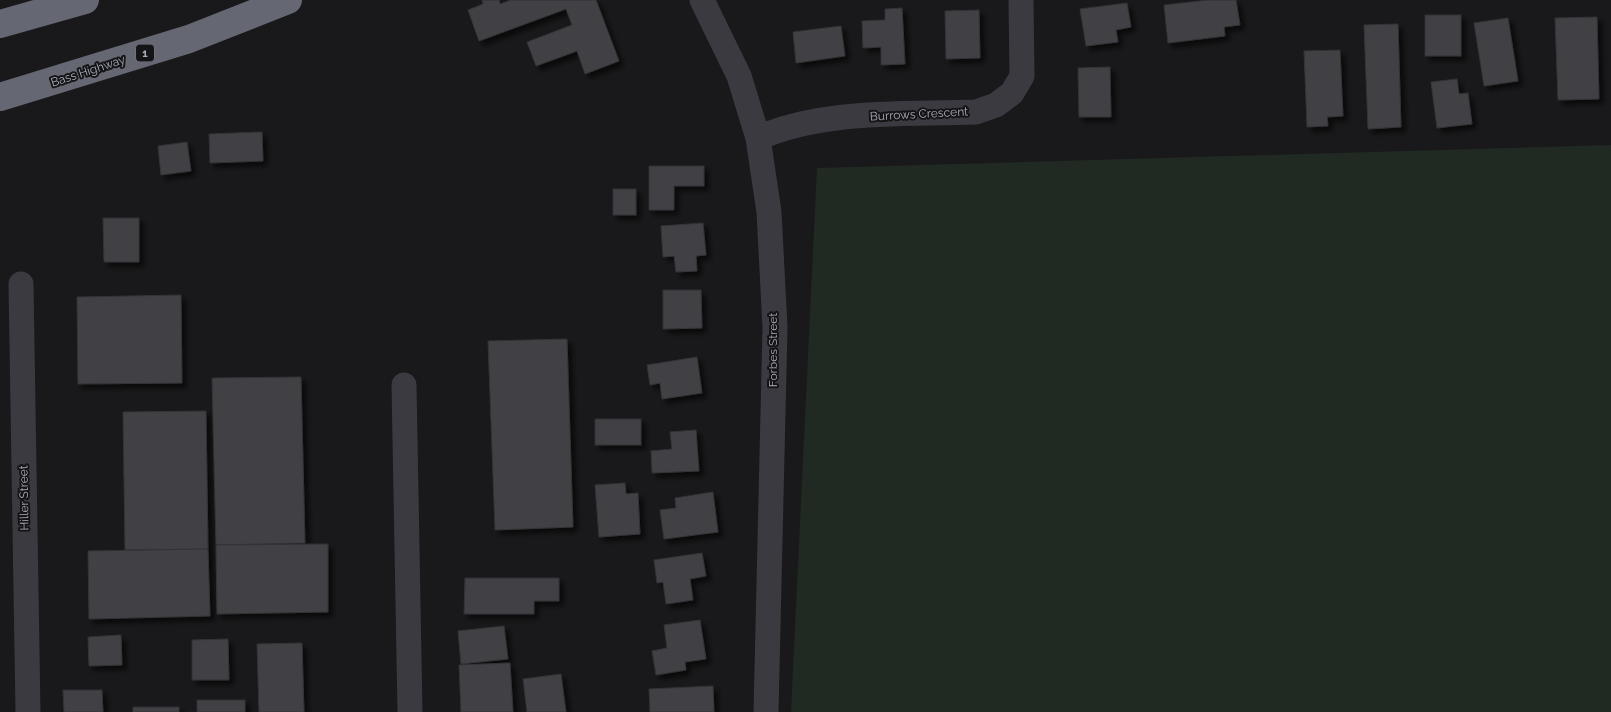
<svg xmlns="http://www.w3.org/2000/svg" width="1611" height="712" font-family="Raleway,sans-serif">
	<style>
		.green { fill: #202a23 }
		.building { fill: #404145; stroke: #343337; filter: url(#shadow) }
		.lines { fill: none; stroke-linecap: round; stroke-linejoin: round }
		.minor { stroke: #3a3a40; stroke-width: 25 }
		.highway { stroke: #656772; stroke-width: 28 }
		.labels { text-anchor: middle; dominant-baseline: central; stroke-width: 4; stroke-linejoin: round; paint-order: stroke }
		.shield { fill: #141416; stroke: #7e7f8a; stroke-width: 1 }
		.shield-label { font-size: 11px; font-weight: bold; fill: #abadbb }
		.street-label { font-size: 12px; fill: #abadbb; stroke: #141416 }
	</style>
	<defs>
		<filter id="shadow"><feDropShadow dx="4.5" dy="4.5" stdDeviation="2.5" flood-color="#0009"/></filter>
	</defs>
	<rect width="100%" height="100%" fill="#19191b"/>
	<polygon class="green" points="1611,145 1611,712 791,712 817,168"/>
	<g class="building">
		<polygon points="482,0 499,0 500,4 511,0 596,0 619,61 585,74 577,51 536,66 527,42 572,25 566,9 479,41 468,10 483,4"/>
		<polygon points="1209,0 1236,0 1240,25 1224,27 1225,36 1168,43 1164,5"/>
		<polygon points="1127,3 1131,27 1116,30 1118,42 1086,46 1080,9"/>
		<polygon points="902,8 905,64 881,65 881,47 863,48 862,21 885,20 885,9"/>
		<polygon points="979,10 980,58 946,59 945,11"/>
		<rect x="1425" y="15" width="36" height="41"/>
		<polygon points="1597,17 1599,99 1558,100 1555,18"/>
		<polygon points="1508,18 1518,81 1484,86 1474,23"/>
		<polygon points="1398,24 1401,127 1368,129 1364,25"/>
		<polygon points="841,26 845,56 796,63 793,32"/>
		<polygon points="1340,50 1343,116 1327,117 1328,126 1307,127 1304,51"/>
		<polygon points="1110,67 1111,117 1079,117 1078,68"/>
		<polygon points="1457,79 1459,94 1468,93 1472,124 1437,128 1431,82"/>
		<polygon points="262,132 263,161 210,163 209,134"/>
		<polygon points="187,142 191,171 161,175 158,146"/>
		<polygon points="649,166 704,166 704,186 674,186 674,210 649,210"/>
		<rect x="613" y="189" width="23" height="26"/>
		<polygon points="103,218 139,218 139,262 104,262"/>
		<polygon points="703,223 706,255 696,256 697,271 676,272 674,256 663,257 661,226"/>
		<polygon points="663,290 701,290 702,328 663,329"/>
		<polygon points="181,295 182,383 78,384 77,297"/>
		<polygon points="567,339 573,527 495,530 488,341"/>
		<polygon points="697,357 702,393 662,399 660,383 650,385 647,365"/>
		<polygon points="301,377 305,543 216,545 212,378"/>
		<polygon points="206,411 208,549 125,550 123,412"/>
		<rect x="595" y="419" width="46" height="26"/>
		<polygon points="696,430 699,471 652,473 651,451 672,449 670,432"/>
		<polygon points="625,483 626,494 638,493 640,534 599,537 595,485"/>
		<polygon points="713,492 718,532 664,539 660,510 676,508 675,498"/>
		<polygon points="328,544 328,612 217,614 216,545"/>
		<polygon points="208,549 210,616 89,619 88,551"/>
		<polygon points="702,553 706,576 690,579 693,600 666,604 663,582 657,583 654,560"/>
		<polygon points="465,578 559,578 559,601 534,601 534,614 464,614"/>
		<polygon points="700,620 706,659 685,662 686,670 656,675 652,651 667,648 664,625"/>
		<polygon points="504,626 508,659 461,664 458,631"/>
		<polygon points="121,635 122,665 89,666 88,637"/>
		<polygon points="228,639 229,680 192,680 192,640"/>
		<polygon points="302,643 304,712 259,712 257,644"/>
		<polygon points="510,663 513,712 461,712 459,665"/>
		<polygon points="561,674 566,712 527,712 523,679"/>
		<polygon points="713,686 714,712 650,712 649,689"/>
		<polygon points="63,690 102,690 103,712 64,712"/>
		<rect x="197" y="700" width="48" height="12"/>
		<rect x="133" y="707" width="46" height="5"/>
	</g>
	<g class="lines">
		<g class="minor">
			<polyline points="702,0 739,76 758,138 769,212 775,327 766,712"/>
			<path d="M758 138C825 109 903 115 976 112L996 105 1012 93 1022 76 1021 0"/>
			<polyline points="21,284 28,712"/>
			<polyline points="404,385 410,712"/>
		</g>
		<g class="highway">
			<polyline points="0,24 85,0"/>
			<polyline points="0,97 189,39 288,0"/>
		</g>
	</g>
	<g class="labels">
		<rect class="shield" x="136" y="44.5" width="18" height="17" rx="4"/>
		<g class="shield-label">
			<text x="145" y="53">1</text>
		</g>
		<g class="street-label">
			<text transform="translate(88 71) rotate(-18)">Bass Highway</text>
			<text transform="translate(919 114) rotate(-3)">Burrows Crescent</text>
			<text transform="translate(773 350) rotate(-90)">Forbes Street</text>
			<text transform="translate(24 498) rotate(-91)">Hiller Street</text>
		</g>
	</g>
</svg>
